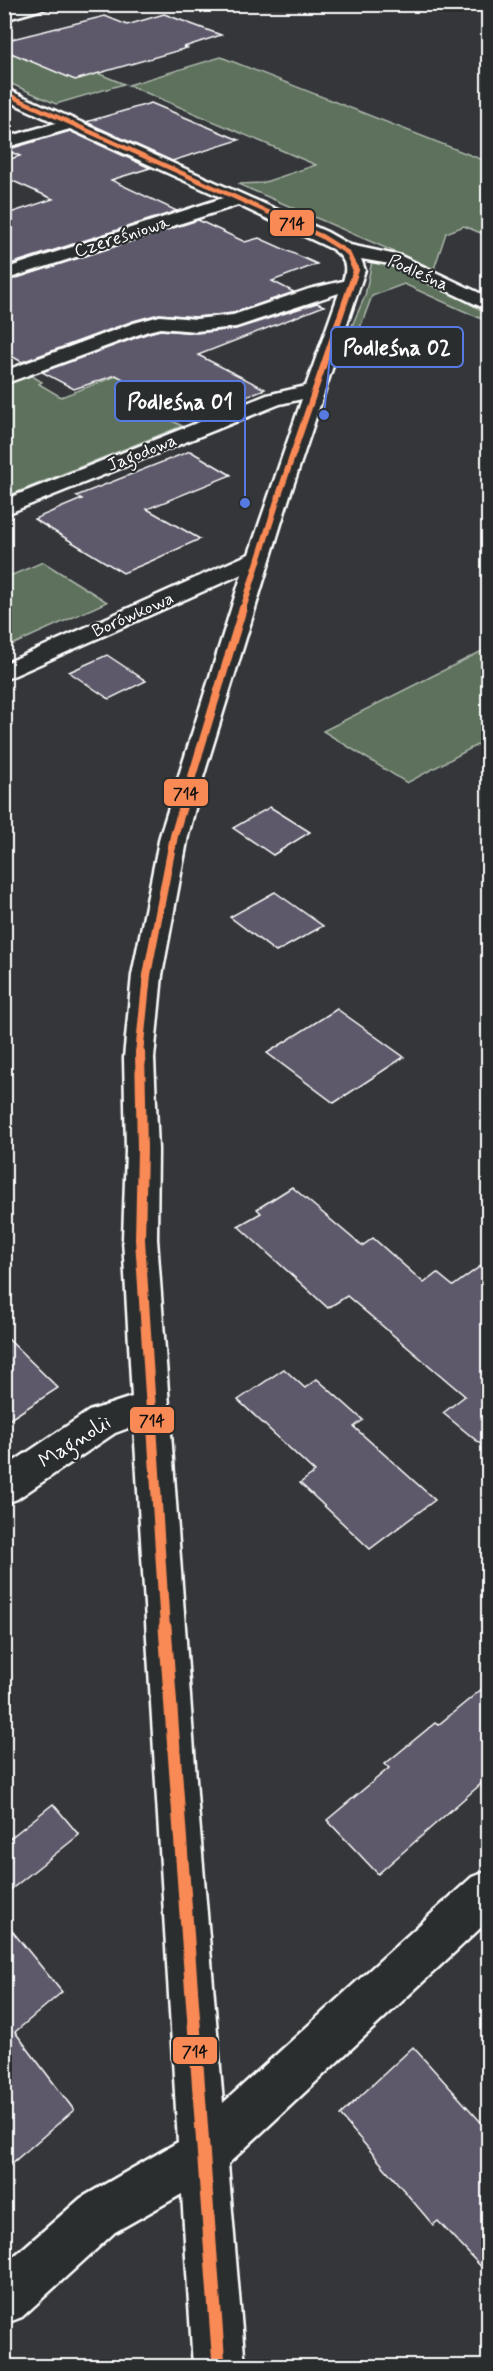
<svg xmlns="http://www.w3.org/2000/svg" width="493" height="2371" font-family="Mynerve,sans-serif">
	<style>
		.green { fill: #5d715b; stroke: #aeb8ad; stroke-width: 1.5 }
		.building { fill: #5d596a; stroke: #fff; stroke-width: 1.5 }
		.lines { fill: none; stroke-linecap: round; stroke-linejoin: round }
		.minor-casing { stroke: #fff; stroke-width: 5 }
		.minor { fill: #2a2d2e; fill-rule: evenodd }
		.bus-1-far4-casing { stroke: #2a2d2e; stroke-width: 7 }
		.bus-1-far3-casing { stroke: #2a2d2e; stroke-width: 9 }
		.bus-1-far2-casing { stroke: #2a2d2e; stroke-width: 11 }
		.bus-1-far1-casing { stroke: #2a2d2e; stroke-width: 14 }
		.bus-1-casing { stroke: #2a2d2e; stroke-width: 17 }
		.bus-1-far4 { stroke: #f98a56; stroke-width: 4.5 }
		.bus-1-far3 { stroke: #f98a56; stroke-width: 6 }
		.bus-1-far2 { stroke: #f98a56; stroke-width: 8 }
		.bus-1-far1 { stroke: #f98a56; stroke-width: 10 }
		.bus-1 { stroke: #f98a56; stroke-width: 13 }
		.labels { text-anchor: middle; dominant-baseline: central; stroke-width: 4.5; stroke-linejoin: round; paint-order: stroke }
		.far-street-label { font-size: 18px; fill: #fff; stroke: #2a2d2e }
		.street-label { font-size: 21px; fill: #fff; stroke: #2a2d2e }
		.leader { fill: none; stroke: #567ae2; stroke-width: 2 }
		.callout-dot { fill: #567ae2; stroke: #2a2d2e; stroke-width: 2 }
		.callout { fill: #2a2d2e; stroke: #567ae2; stroke-width: 2 }
		.callout-label { font-size: 22px; text-anchor: middle; font-weight: bold; fill: #fff }
		.line-badge { stroke: #2a2d2e; stroke-width: 2 }
		.pale-badge-label { font-size: 16px; text-anchor: middle; font-weight: bold; fill: #111 }
	</style>
	<rect width="100%" height="100%" fill="#34363a"/>
	<filter id="ink" filterUnits="userSpaceOnUse"><feTurbulence type="fractalNoise" baseFrequency=".0167" numOctaves="2"/><feDisplacementMap in="SourceGraphic" scale="12" xChannelSelector="R" yChannelSelector="G"/><feConvolveMatrix kernelMatrix="1 2 1 2 8 2 1 2 1" color-interpolation-filters="sRGB"/></filter>
	<g filter="url(#ink)">
		<g class="green">
			<polygon points="40,47 65,60 124,84 56,104 5,81 5,56"/>
			<polygon points="221,57 488,162 488,236 464,226 446,233 434,269 238,184 262,183 316,165 128,85"/>
			<path d="M372 261C413 266 451 295 487 313L488 317 486 321 404 284 372 296 352 349 343 346 365 296Z"/>
			<polygon points="29,374 42,382 39,384 61,397 119,375 139,386 122,394 182,426 5,497 5,384"/>
			<polygon points="43,562 107,602 5,648 5,578"/>
			<polygon points="488,648 488,739 407,783 323,731"/>
		</g>
		<g class="building">
			<polygon points="164,14 221,35 184,47 187,48 75,80 4,50 4,41 105,16 127,25"/>
			<polygon points="151,103 239,140 172,161 86,122"/>
			<polygon points="70,131 150,168 111,180 177,211 4,266 4,215 53,199 4,177 4,161 20,156 6,150"/>
			<polygon points="198,220 245,242 259,238 317,264 272,281 294,292 233,313 196,317 159,314 133,321 22,362 4,352 4,282"/>
			<polygon points="317,303 324,306 198,355 265,389 191,417 116,375 74,389 42,372 149,333 160,330 196,333 236,329"/>
			<polygon points="190,451 231,475 147,509 200,539 149,562 123,573 34,519 82,499 76,496"/>
			<polygon points="107,655 146,681 109,699 69,672"/>
			<polygon points="270,807 310,832 273,855 233,828"/>
			<polygon points="275,892 323,926 276,952 230,917"/>
			<polygon points="337,1009 404,1057 334,1103 267,1053"/>
			<polygon points="292,1187 362,1246 373,1238 424,1283 437,1273 453,1286 489,1260 489,1451 443,1413 465,1396 347,1296 328,1308 238,1226 261,1213 257,1209"/>
			<polygon points="4,1335 58,1388 4,1423"/>
			<polygon points="284,1369 305,1388 317,1379 363,1420 354,1427 435,1500 370,1549 300,1483 315,1472 238,1400"/>
			<polygon points="489,1683 489,1777 378,1874 327,1820 389,1768 385,1764 435,1723 438,1725"/>
			<polygon points="53,1804 79,1835 4,1895 4,1843"/>
			<polygon points="4,1921 62,1992 15,2032 74,2110 4,2170"/>
			<polygon points="413,2047 489,2131 489,2275 438,2221 433,2225 340,2115"/>
		</g>
		<g class="lines">
			<g class="minor-casing">
				<g id="minor">
					<polygon points="28,4 52,4 50,7 4,20 4,11"/>
					<path d="M4 88 327 232 350 245 401 256 488 297V310L390 264 361 259 365 270 289 498 202 781 188 836 162 975 154 1058 158 1150 157 1239 198 1807 223 2103 472 1877 488 1871V1921L228 2164 245 2366H193L182 2194 115 2232 22 2317 4 2324V2265L81 2198 178 2142 134 1426 115 1433 17 1499 4 1504V1468L89 1411 132 1397 123 1239 126 1150 124 1058 132 975 160 836 242 574 4 680V664L249 554 302 399 280 404 4 515V500L267 395 306 386 339 293 236 327 196 331 160 328 148 331 4 384V371L134 323 160 316 196 319 233 315 309 289 343 281C348 266 345 258 332 249L238 205 4 280V269L223 198 70 129 4 148V138L56 123 4 99Z"/>
				</g>
			</g>
			<use href="#minor" class="minor"/>
			<g class="bus-1-far4-casing">
				<polyline id="bus-1-far4" points="4,93 321,236 348,253 354,266"/>
			</g>
			<g class="bus-1-far3-casing">
				<polyline id="bus-1-far3" points="243,609 278,498 356,270 353,265"/>
			</g>
			<g class="bus-1-far2-casing">
				<polyline id="bus-1-far2" points="139,1054 147,975 174,836 243,608"/>
			</g>
			<g class="bus-1-far1-casing">
				<polyline id="bus-1-far1" points="140,1052 142,1150 140,1239 165,1628"/>
			</g>
			<g class="bus-1-casing">
				<polyline id="bus-1" points="165,1627 219,2366"/>
			</g>
			<use href="#bus-1-far4" class="bus-1-far4"/>
			<use href="#bus-1-far3" class="bus-1-far3"/>
			<use href="#bus-1-far2" class="bus-1-far2"/>
			<use href="#bus-1-far1" class="bus-1-far1"/>
			<use href="#bus-1" class="bus-1"/>
		</g>
	</g>
	<g class="labels">
		<g class="far-street-label">
			<text transform="translate(122 237) rotate(-18)">Czereśniowa</text>
			<text transform="translate(418 273) rotate(24)">Podleśna</text>
			<text transform="translate(142 453) rotate(-22)">Jagodowa</text>
			<text transform="translate(133 615) rotate(-24)">Borówkowa</text>
		</g>
		<g class="street-label">
			<text transform="translate(75 1442) rotate(-32)">Magnolii</text>
		</g>
	</g>
	<path class="leader" d="M324 415L331 347M245 503L245 401"/>
	<g class="callout-dot">
		<circle cx="324" cy="415" r="6"/>
		<circle cx="245" cy="503" r="6"/>
	</g>
	<g class="callout">
		<rect x="331" y="327" width="132" height="40" rx="6"/>
		<rect x="115" y="381" width="130" height="40" rx="6"/>
	</g>
	<g class="callout-label">
		<text x="397" y="355">Podleśna 02</text>
		<text x="180" y="409">Podleśna 01</text>
	</g>
	<g class="line-badge">
		<rect x="269" y="209" width="46" height="28" rx="6" fill="#f98a56"/>
		<rect x="163" y="778" width="46" height="29" rx="6" fill="#f98a56"/>
		<rect x="129" y="1406" width="46" height="28" rx="6" fill="#f98a56"/>
		<rect x="172" y="2036" width="46" height="29" rx="6" fill="#f98a56"/>
	</g>
	<g class="pale-badge-label">
		<text x="292" y="229">714</text>
		<text x="186" y="799">714</text>
		<text x="152" y="1426">714</text>
		<text x="195" y="2057">714</text>
	</g>
	<rect width="493" height="2371" fill="none" stroke="#2a2d2e" stroke-width="24"/>
	<rect x="12" y="12" width="469" height="2347" fill="none" stroke="#fff" stroke-width="2" filter="url(#ink)"/>
</svg>
